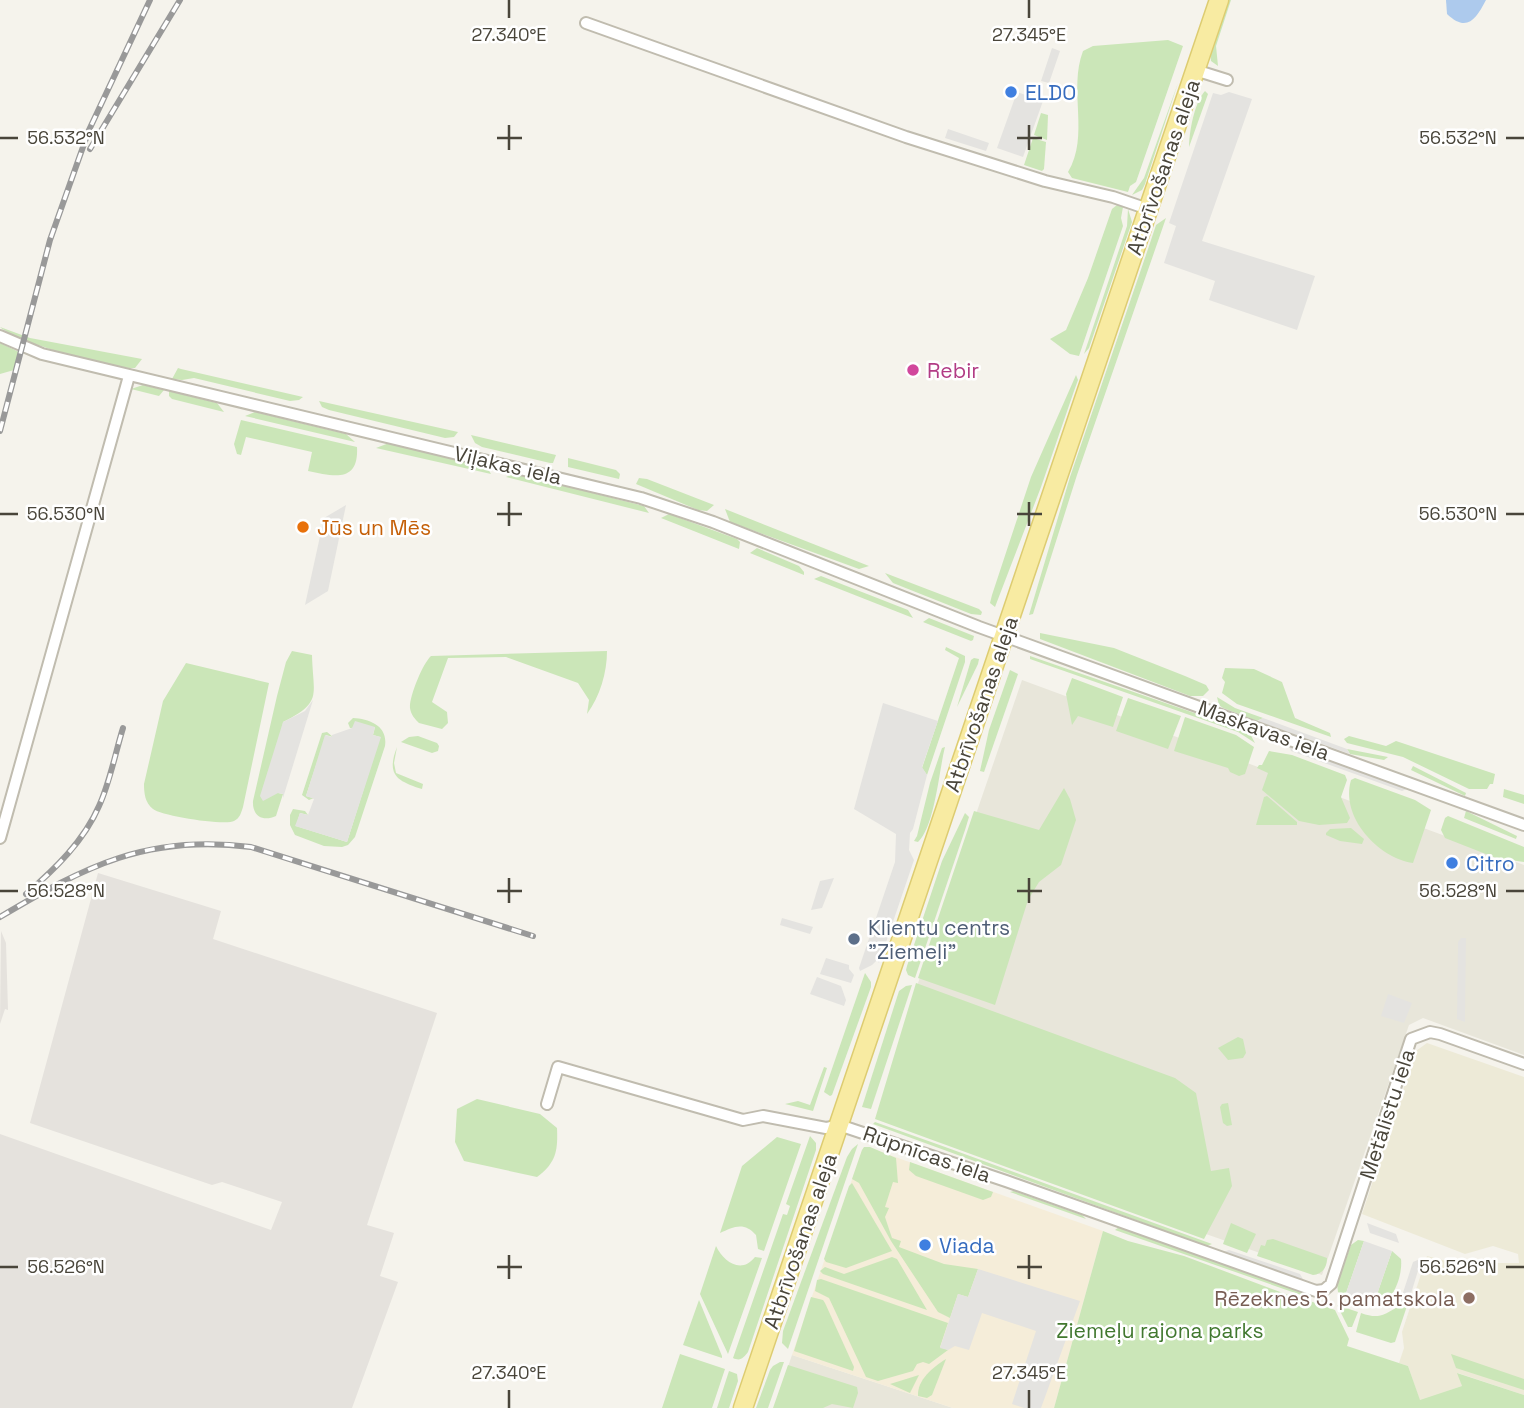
<svg xmlns="http://www.w3.org/2000/svg" width="1524" height="1408" font-family="'Space Grotesk',sans-serif">
	<style>
		.residential { fill: #e8e6da }
		.commercial { fill: #f5edd9 }
		.industrial { fill: #e5e2dd }
		.education { fill: #edead7 }
		.green { fill: #cbe6b8 }
		.parking { fill: #e4e3e0 }
		.water { fill: #adcaed }
		.lines { fill: none; stroke-linecap: round; stroke-linejoin: round }
		.minor-casing { stroke: #c0bcaf; stroke-width: 14 }
		.primary-casing { stroke: #ddcc71; stroke-width: 21 }
		.minor { stroke: #fff; stroke-width: 10 }
		.primary { stroke: #f8eba2; stroke-width: 18 }
		.rail-casing { stroke: #999; stroke-width: 6 }
		.rail { stroke: #fff; stroke-width: 3.5; stroke-dasharray: 10; stroke-linecap: butt }
		.ticks { fill: none; stroke: #49453a; stroke-width: 2.5 }
		.shop-dot { fill: #3f7fe0; stroke: #fff; stroke-width: 2.5 }
		.hotel-dot { fill: #d1479c; stroke: #fff; stroke-width: 2.5 }
		.food-dot { fill: #e8710a; stroke: #fff; stroke-width: 2.5 }
		.service-dot { fill: #5c6f8a; stroke: #fff; stroke-width: 2.5 }
		.education-dot { fill: #8d6e63; stroke: #fff; stroke-width: 2.5 }
		.labels { text-anchor: middle; dominant-baseline: central; stroke-width: 5; stroke-linejoin: round; paint-order: stroke }
		.shop-label { font-size: 21px; fill: #366cbe; stroke: #fff; text-anchor: start }
		.street-label { font-size: 21px; fill: #49453a; stroke: #fff }
		.hotel-label { font-size: 21px; fill: #b23c85; stroke: #fff; text-anchor: start }
		.food-label { font-size: 21px; fill: #c56008; stroke: #fff; text-anchor: start }
		.service-label { font-size: 21px; fill: #4e5e75; stroke: #fff; text-anchor: start }
		.education-label { font-size: 21px; fill: #785e54; stroke: #fff; text-anchor: end }
		.park-label { font-size: 21px; fill: #41782f; stroke: #fff }
		.ticks-label { font-size: 18px; text-anchor: middle; fill: #49453a; stroke: #fff; stroke-width: 5; stroke-linejoin: round; paint-order: stroke }
	</style>
	<rect width="100%" height="100%" fill="#f5f3ec"/>
	<g class="residential">
		<polygon points="1022,680 1524,865 1524,1055 1423,1018 1409,1025 1322,1275 1206,1234 917,986"/>
		<polygon points="792,1355 953,1408 774,1408"/>
	</g>
	<polygon class="commercial" points="870,1148 1103,1231 1054,1408 953,1408 792,1355 862,1150"/>
	<g class="industrial">
		<polygon points="98,873 221,911 213,939 437,1013 367,1225 394,1233 380,1276 398,1282 352,1408 0,1408 0,1134 271,1230 282,1202 222,1182 212,1185 30,1123"/>
		<polygon points="1,931 6,943 8,1010 5,1009 0,1024"/>
	</g>
	<polygon class="education" points="1427,1043 1524,1077 1524,1395 1458,1373 1462,1386 1420,1401 1408,1366 1399,1363 1404,1348 1402,1332 1427,1256 1454,1263 1519,1263 1518,1254 1493,1246 1465,1254 1362,1214 1416,1051"/>
	<g class="green">
		<polygon points="1227,0 1231,0 1216,46 1218,66 1211,61 1210,52"/>
		<path d="M1168 40 1183 46 1136 182 1130 186 1128 192 1072 178 1068 172C1090 136 1068 90 1083 51L1093 46Z"/>
		<polygon points="1178,83 1145,184 1142,190 1132,195 1144,178"/>
		<path d="M1205 91 1208 94 1189 147C1189 133 1194 103 1205 91Z"/>
		<polygon points="1041,113 1048,115 1047,140 1034,135"/>
		<polygon points="1033,138 1046,142 1044,169 1042,171 1024,165"/>
		<polygon points="1117,205 1123,207 1121,218 1123,226 1079,356 1070,354 1050,339 1066,330 1088,278 1112,209"/>
		<polygon points="1128,209 1132,222 1089,348 1084,354 1127,226"/>
		<polygon points="1166,218 1077,475 1033,614 1029,615 1070,477 1148,249 1156,225"/>
		<path d="M0 327 30 338 142 359 135 368C112 370 17 342 0 327Z"/>
		<polygon points="0,343 19,352 14,370 0,374"/>
		<polygon points="178,368 181,369 303,397 299,400 290,401 194,378 182,380 172,379"/>
		<polygon points="1076,375 1078,380 1074,391 1041,487 995,607 990,603 992,595 1031,477"/>
		<polygon points="143,385 164,390 159,396 131,389"/>
		<polygon points="169,391 217,403 224,412 172,399 169,396"/>
		<polygon points="319,401 458,432 454,437 445,438 329,410 322,407"/>
		<polygon points="255,412 346,434 355,442 245,416"/>
		<path d="M241 420 357 447C359 484 333 476 308 471L312 452 246 437 241 455 237 454 234 444Z"/>
		<polygon points="471,435 556,455 553,463 550,463 482,447 475,443"/>
		<polygon points="389,443 487,467 491,474 376,448"/>
		<polygon points="568,458 616,470 620,474 619,479 568,467"/>
		<polygon points="514,473 640,505 644,506 649,513 506,477"/>
		<polygon points="639,478 647,479 714,505 707,511 698,510 636,484"/>
		<polygon points="725,509 869,566 859,569 730,522"/>
		<polygon points="669,514 737,539 740,542 739,549 661,518"/>
		<polygon points="757,548 799,566 804,572 804,575 750,553"/>
		<polygon points="885,573 979,609 982,612 981,615 971,614 893,583"/>
		<polygon points="821,576 908,610 913,618 814,579"/>
		<polygon points="929,618 974,636 973,640 971,641 923,622"/>
		<polygon points="1040,633 1114,648 1185,676 1206,685 1209,690 1203,696 1190,696 1040,639"/>
		<polygon points="946,647 965,656 965,662 927,775 922,768 959,658 945,650"/>
		<path d="M292 651 312 655C313 696 323 702 283 722L278 793 283 794 276 816C263 822 252 816 253 801L277 696 286 662Z"/>
		<path d="M607 651C607 673 600 696 587 714L589 700 578 683 506 657 448 658 432 702 447 712 448 723 442 729 419 723C415 719 411 715 410 708 409 697 423 663 431 656Z"/>
		<polygon points="1030,656 1249,732 1255,743 1238,732 1030,659"/>
		<polygon points="974,658 979,659 978,664 957,707 971,660"/>
		<path d="M186 663 269 683 243 807C241 813 240 818 234 821 226 826 161 816 153 809 145 803 144 793 144 784L163 701Z"/>
		<polygon points="1225,668 1254,669 1282,682 1295,718 1330,733 1331,737 1237,704 1222,693 1225,682 1222,678"/>
		<polygon points="1010,670 1018,674 984,772 980,771 989,730"/>
		<polygon points="1072,678 1123,697 1113,727 1078,716 1072,725 1066,694"/>
		<polygon points="1217,697 1235,708 1263,718 1257,721 1223,708 1219,705"/>
		<polygon points="1128,698 1181,716 1168,749 1116,731"/>
		<polygon points="1185,717 1236,735 1254,747 1245,774 1239,776 1230,772 1228,768 1174,751"/>
		<path d="M353 718C370 719 388 726 385 746L355 837 348 845 342 847 324 846 295 835 290 825V815L293 809 305 811 308 815 300 813 296 826 347 842 380 737 373 735 375 727 350 728 348 723Z"/>
		<polygon points="327,732 333,737 326,735 306,796 314,798 309,800 302,795 322,733"/>
		<polygon points="418,736 437,743 439,746 438,751 432,753 401,742 409,737"/>
		<polygon points="1349,736 1386,746 1396,741 1495,774 1493,784 1490,784 1487,789 1469,789 1403,757 1347,743 1344,739"/>
		<path d="M397 747 394 763 396 773 423 784 422 789C397 781 386 775 397 747Z"/>
		<path d="M945 747C939 770 935 826 918 842L914 841 917 836 930 783 942 748Z"/>
		<polygon points="1347,749 1388,757 1384,760 1350,754"/>
		<polygon points="1269,751 1292,755 1345,775 1347,780 1341,797 1350,818 1347,823 1319,825 1299,821 1262,790 1268,773 1257,768 1259,765 1262,765"/>
		<polygon points="1413,766 1466,793 1465,796 1411,770"/>
		<path d="M1355 778 1415 800 1431 810 1413 863C1378 858 1340 817 1351 780Z"/>
		<polygon points="1064,788 1070,799 1076,820 1061,865 1039,882 1028,900 995,1005 918,978 974,811 1039,830"/>
		<polygon points="1504,789 1524,795 1524,804 1503,797"/>
		<polygon points="1267,796 1297,822 1297,825 1256,825 1264,797"/>
		<polygon points="1466,811 1517,836 1516,839 1464,818"/>
		<polygon points="965,813 969,817 965,830 915,978 908,975 906,970 907,966 942,861"/>
		<polygon points="1448,816 1524,847 1524,862 1496,858 1445,838 1441,830 1445,818"/>
		<polygon points="1351,828 1364,839 1362,844 1340,841 1326,835 1326,833 1330,829"/>
		<polygon points="865,973 871,982 871,987 832,1095 830,1096 824,1092"/>
		<polygon points="916,983 1175,1078 1196,1093 1211,1171 1229,1168 1232,1186 1204,1239 875,1119"/>
		<polygon points="912,985 871,1109 862,1107 899,991 906,986"/>
		<polygon points="1238,1037 1243,1039 1246,1053 1243,1058 1228,1060 1218,1048"/>
		<polygon points="824,1067 827,1068 813,1111 785,1104 798,1101 810,1105"/>
		<path d="M477 1099 540 1114 557 1128C558 1151 556 1163 537 1177L464 1161 455 1142 457 1109Z"/>
		<polygon points="1228,1103 1232,1125 1227,1126 1223,1123 1220,1107 1222,1104"/>
		<path d="M875 1122C988 1162 1100 1204 1212 1244L1207 1246 873 1124Z"/>
		<path d="M810 1136 816 1143V1150L748 1352C744 1357 741 1362 733 1358L783 1214 787 1215 790 1206 786 1204Z"/>
		<path d="M777 1137 801 1144 764 1251 758 1249 756 1235C744 1221 733 1227 720 1233L742 1166Z"/>
		<polygon points="858,1144 788,1349 782,1343 783,1331 847,1157 852,1149"/>
		<polygon points="864,1147 870,1147 896,1158 898,1183 893,1182 885,1207 889,1208 885,1217 892,1238 901,1241 899,1247 944,1264 978,1269 968,1297 958,1294 950,1318 938,1312 891,1241 859,1183 852,1179 862,1150"/>
		<polygon points="910,1162 993,1192 991,1197 983,1200 916,1176 909,1170"/>
		<polygon points="852,1183 892,1251 846,1268 826,1262 824,1259 849,1186"/>
		<polygon points="1014,1191 1082,1215 1086,1219 1010,1192"/>
		<polygon points="1231,1223 1256,1234 1247,1253 1223,1244"/>
		<polygon points="1119,1227 1307,1294 1304,1296 1115,1230"/>
		<polygon points="1103,1231 1128,1241 1184,1256 1291,1296 1296,1296 1335,1310 1349,1339 1347,1346 1408,1366 1420,1400 1462,1386 1457,1373 1524,1395 1524,1408 1054,1408"/>
		<path d="M1273 1239 1327 1258C1327 1267 1323 1274 1313 1275L1257 1256 1261 1245 1265 1246 1267 1240Z"/>
		<polygon points="1358,1240 1364,1241 1345,1296 1338,1292 1337,1284 1351,1245"/>
		<path d="M716 1246C723 1261 741 1275 755 1257L762 1258 728 1354 700 1294Z"/>
		<path d="M1392 1251 1401 1259C1403 1276 1392 1307 1373 1306Z"/>
		<polygon points="892,1257 897,1259 927,1310 823,1274 820,1271 825,1267 844,1274"/>
		<polygon points="821,1279 948,1323 940,1347 948,1350 929,1364 923,1362 917,1364 913,1371 878,1381 866,1377 829,1298 815,1291 817,1280"/>
		<polygon points="811,1297 823,1300 825,1303 854,1367 853,1371 794,1351"/>
		<polygon points="699,1300 722,1356 722,1358 683,1345"/>
		<path d="M1408 1303 1395 1342 1391 1343 1356 1332 1361 1313C1385 1322 1387 1309 1408 1303Z"/>
		<polygon points="1337,1305 1358,1312 1352,1327 1348,1327"/>
		<polygon points="680,1354 725,1369 712,1408 662,1408"/>
		<polygon points="1451,1354 1524,1379 1524,1390 1456,1368"/>
		<path d="M946 1359 932 1395 927 1398 918 1396C917 1380 933 1367 946 1359Z"/>
		<polygon points="780,1362 784,1362 768,1408 756,1408 770,1370 773,1366"/>
		<polygon points="788,1365 857,1387 858,1393 853,1408 832,1404 823,1408 773,1408"/>
		<polygon points="729,1371 737,1374 738,1381 729,1408 717,1408"/>
		<polygon points="919,1375 910,1393 890,1384"/>
	</g>
	<g class="parking">
		<polygon points="1052,48 1060,51 1049,83 1041,81"/>
		<polygon points="1017,92 1043,101 1023,157 997,148"/>
		<polygon points="1229,92 1252,99 1202,241 1315,276 1297,330 1209,300 1215,281 1164,263 1176,226 1169,223 1213,93 1221,95"/>
		<polygon points="948,129 989,143 986,151 945,138"/>
		<polygon points="346,505 328,591 305,605 324,518"/>
		<polygon points="313,700 283,798 283,794 278,793 263,801 260,796 283,722 305,711"/>
		<polygon points="883,703 938,721 922,767 927,775 913,829 910,833 909,850 914,860 879,963 877,960 872,965 860,971 859,968 895,862 896,834 854,809"/>
		<polygon points="1263,718 1347,749 1350,754 1257,721"/>
		<polygon points="355,721 375,727 373,735 381,737 347,842 295,826 300,813 308,815 314,799 306,796 325,735 332,737 332,735 352,728"/>
		<polygon points="1289,746 1407,789 1402,791 1291,751"/>
		<polygon points="834,878 822,908 811,910 820,881"/>
		<polygon points="782,918 813,927 810,934 780,925"/>
		<polygon points="1461,938 1466,938 1465,1022 1457,1019 1458,942"/>
		<polygon points="826,958 849,965 849,969 854,975 851,983 820,974"/>
		<polygon points="817,977 841,986 846,1000 844,1006 810,994"/>
		<polygon points="1388,994 1412,1003 1404,1023 1381,1016"/>
		<polygon points="1367,1223 1396,1234 1399,1243 1370,1233"/>
		<polygon points="1364,1241 1392,1251 1373,1306 1345,1296"/>
		<polygon points="1229,1250 1300,1274 1304,1281 1223,1252"/>
		<polygon points="1422,1258 1408,1303 1399,1305 1413,1262"/>
		<polygon points="978,1269 1080,1301 1041,1408 1024,1408 1012,1404 1036,1331 982,1313 969,1350 955,1346 948,1350 940,1348 958,1294 968,1297"/>
	</g>
	<path class="water" d="M1446 0H1486C1476 19 1467 33 1447 14Z"/>
	<g class="lines">
		<g class="minor-casing">
			<g id="minor">
				<polyline points="586,23 906,137 1045,181 1113,197 1148,209"/>
				<polyline points="1195,70 1227,80"/>
				<polyline points="0,336 42,354 641,498 713,522 979,627 1524,825"/>
				<polyline points="0,838 129,376"/>
				<polyline points="547,1104 558,1067 743,1120 763,1116 826,1128 839,1125 1006,1181 1316,1291 1324,1290 1331,1284 1411,1039 1430,1032 1440,1034 1524,1064"/>
			</g>
		</g>
		<g class="primary-casing">
			<polyline id="primary" points="743,1408 1219,0"/>
		</g>
		<use href="#minor" class="minor"/>
		<use href="#primary" class="primary"/>
		<g class="rail-casing">
			<g id="rail">
				<polyline points="90,149 180,0"/>
				<polyline points="0,431 50,240 89,130 150,0"/>
				<path d="M26 894C55 869 84 841 99 806 110 782 115 754 123 728"/>
				<path d="M0 917C86 866 147 834 251 847L533 936"/>
			</g>
		</g>
		<use href="#rail" class="rail"/>
	</g>
	<path class="ticks" d="M509 0V18M1029 0V18M509 125V150M1029 125V150M0 138H18M497 138H522M1017 138H1042M1506 138H1524M509 502V526M1029 502V526M0 514H18M497 514H522M1017 514H1042M1506 514H1524M509 878V903M1029 878V903M0 891H18M497 891H522M1017 891H1042M1506 891H1524M509 1255V1279M1029 1255V1279M0 1267H18M497 1267H522M1017 1267H1042M1506 1267H1524M509 1390V1408M1029 1390V1408"/>
	<g class="shop-dot">
		<circle cx="1011" cy="92" r="7"/>
		<circle cx="1452" cy="863" r="7"/>
		<circle cx="925" cy="1245" r="7"/>
	</g>
	<circle class="hotel-dot" cx="913" cy="370" r="7"/>
	<circle class="food-dot" cx="303" cy="527" r="7"/>
	<circle class="service-dot" cx="854" cy="939" r="7"/>
	<circle class="education-dot" cx="1469" cy="1298" r="7"/>
	<g class="labels">
		<g class="shop-label">
			<text x="1025" y="92">ELDO</text>
			<text x="1466" y="863">Citro</text>
			<text x="939" y="1245">Viada</text>
		</g>
		<g class="street-label">
			<text transform="translate(1163 167) rotate(-71)">Atbrīvošanas aleja</text>
			<text transform="translate(508 465) rotate(13)">Viļakas iela</text>
			<text transform="translate(981 704) rotate(-71)">Atbrīvošanas aleja</text>
			<text transform="translate(1264 730) rotate(20)">Maskavas iela</text>
			<text transform="translate(1387 1114) rotate(-72)">Metālistu iela</text>
			<text transform="translate(927 1154) rotate(19)">Rūpnīcas iela</text>
			<text transform="translate(800 1241) rotate(-71)">Atbrīvošanas aleja</text>
		</g>
		<g class="hotel-label">
			<text x="927" y="370">Rebir</text>
		</g>
		<g class="food-label">
			<text x="317" y="527">Jūs un Mēs</text>
		</g>
		<g class="service-label">
			<text x="868" y="927">Klientu centrs<tspan x="868" dy="24">"Ziemeļi"</tspan></text>
		</g>
		<g class="education-label">
			<text x="1455" y="1298">Rēzeknes 5. pamatskola</text>
		</g>
		<g class="park-label">
			<text x="1160" y="1330">Ziemeļu rajona parks</text>
		</g>
	</g>
	<g class="ticks-label">
		<text x="509" y="41">27.340°E</text>
		<text x="1029" y="41">27.345°E</text>
		<text x="66" y="144">56.532°N</text>
		<text x="1458" y="144">56.532°N</text>
		<text x="66" y="520">56.530°N</text>
		<text x="1458" y="520">56.530°N</text>
		<text x="66" y="897">56.528°N</text>
		<text x="1458" y="897">56.528°N</text>
		<text x="66" y="1273">56.526°N</text>
		<text x="1458" y="1273">56.526°N</text>
		<text x="509" y="1379">27.340°E</text>
		<text x="1029" y="1379">27.345°E</text>
	</g>
</svg>
